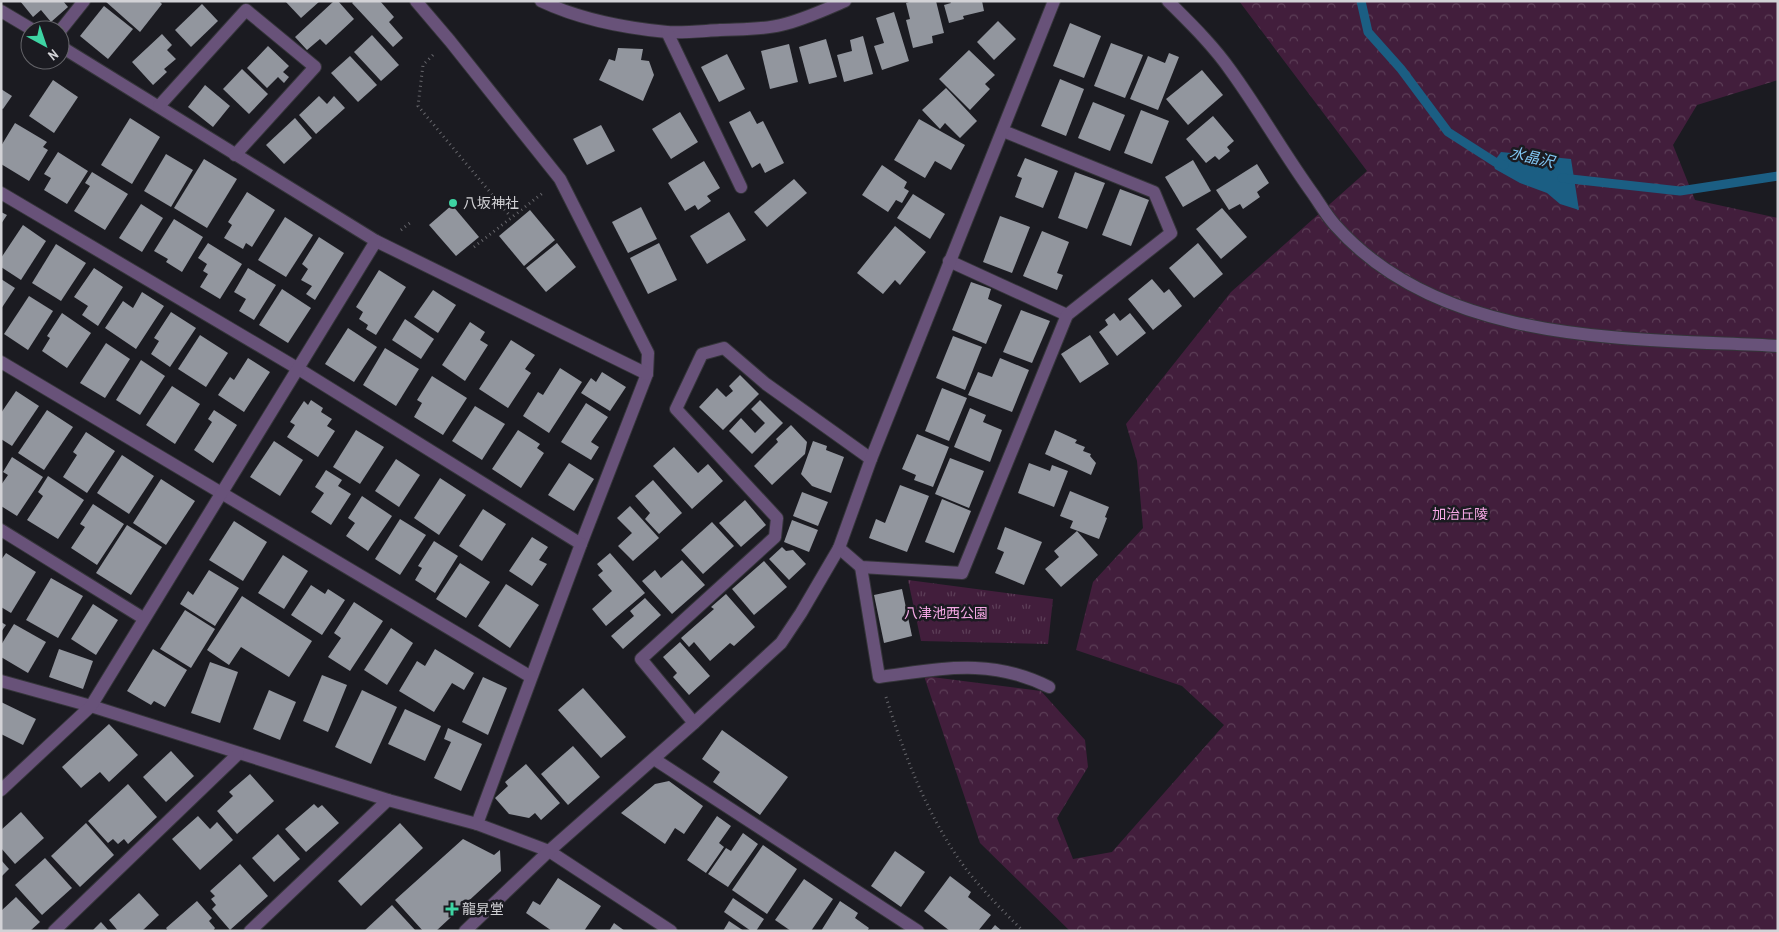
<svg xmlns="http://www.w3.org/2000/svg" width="1779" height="932" font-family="'Archivo Narrow','Noto Sans JP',sans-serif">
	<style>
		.grass { fill: url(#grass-tufts) }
		.forest { fill: url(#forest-crowns) }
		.water { fill: #1b5e83 }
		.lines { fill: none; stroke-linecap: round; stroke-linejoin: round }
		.stream { stroke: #1b5e83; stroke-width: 9 }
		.building { fill: #92969e }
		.minor-casing { stroke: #35353a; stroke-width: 14 }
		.path { stroke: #67676c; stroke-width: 3; stroke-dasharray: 1 4; stroke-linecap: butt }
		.minor { stroke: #685279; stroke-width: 12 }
		.poi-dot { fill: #3ed4a3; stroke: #1b1b21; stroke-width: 2 }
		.labels { text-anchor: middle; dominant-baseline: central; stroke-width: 5; stroke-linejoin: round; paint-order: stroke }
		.poi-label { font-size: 14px; fill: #d2d2d6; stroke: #1b1b21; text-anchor: start }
		.park-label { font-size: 14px; fill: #f4a7e4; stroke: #1b1b21 }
		.water-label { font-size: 15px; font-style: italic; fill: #82c8f5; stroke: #1b1b21 }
	</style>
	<defs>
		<pattern id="grass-tufts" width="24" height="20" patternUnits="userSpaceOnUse" patternTransform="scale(1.25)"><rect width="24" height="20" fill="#421e3c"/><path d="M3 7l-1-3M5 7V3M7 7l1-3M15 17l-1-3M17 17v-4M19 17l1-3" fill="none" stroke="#5c3e57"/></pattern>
		<pattern id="forest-crowns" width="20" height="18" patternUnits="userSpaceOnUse" patternTransform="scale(1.25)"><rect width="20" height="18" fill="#421e3c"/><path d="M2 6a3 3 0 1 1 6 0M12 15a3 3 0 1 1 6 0" fill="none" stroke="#5c3e57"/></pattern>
	</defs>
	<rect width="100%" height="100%" fill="#1b1b21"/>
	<polygon class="grass" points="908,580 1053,599 1048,644 921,641"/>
	<polygon class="forest" points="1239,1 1778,1 1778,80 1697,105 1673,145 1695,200 1778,218 1778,931 1070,931 980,843 924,676 1041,691 1085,740 1088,767 1057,818 1073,859 1112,852 1224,725 1182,686 1076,650 1093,582 1143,528 1137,461 1126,424 1231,292 1367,171"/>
	<polygon class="water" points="1501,152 1571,159 1579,210 1560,204 1547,193 1520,183 1495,169 1493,163"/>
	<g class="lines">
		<g class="stream">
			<polyline points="1361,1 1368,32 1401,69 1448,132 1495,162 1504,165"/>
			<polyline points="1562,178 1680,191 1778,176"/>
		</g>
	</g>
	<g class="building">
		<polygon points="20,1 63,1 68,7 51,22 41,10 33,17"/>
		<polygon points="105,1 159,1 162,4 140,32"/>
		<polygon points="285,1 320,1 301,18"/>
		<polygon points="334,1 338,1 354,19 326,45 320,39 307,50 295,37"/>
		<polygon points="354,1 380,1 394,17 389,22 403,38 393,47 352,3"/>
		<polygon points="912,1 936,1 944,33 932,36 933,43 913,48 906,20 910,19 906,3"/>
		<polygon points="950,1 982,1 984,11 963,16 964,19 949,23 944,5 951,3"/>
		<polygon points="202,4 218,21 191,47 175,30"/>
		<polygon points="104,6 133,29 108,59 80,36"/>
		<polygon points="894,12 909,61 882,70 874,46 884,43 876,18"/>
		<polygon points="998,21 1016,39 994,60 977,42"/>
		<polygon points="1070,23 1101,36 1084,78 1053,66"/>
		<polygon points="162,34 172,45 167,50 176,59 164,69 167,72 153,85 132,62"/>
		<polygon points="372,35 399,65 381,81 354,52"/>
		<polygon points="863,36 873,74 844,82 837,55 852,51 850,40"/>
		<polygon points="826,39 837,77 809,84 799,47"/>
		<polygon points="1111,43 1143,55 1125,98 1094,86"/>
		<polygon points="789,44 798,82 770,89 761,51"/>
		<polygon points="268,46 289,66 283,72 289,77 284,83 278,77 267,88 247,68"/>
		<polygon points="618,48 643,49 641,60 649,61 654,75 643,101 599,80 609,59 615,61"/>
		<polygon points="969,50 995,75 985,84 990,89 970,110 939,79"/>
		<polygon points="1169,53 1179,57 1158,110 1130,99 1148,56 1165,63"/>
		<polygon points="727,54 745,89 719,102 701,67"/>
		<polygon points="350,56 377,85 358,102 331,73"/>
		<polygon points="242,69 268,94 249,114 223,89"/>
		<polygon points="1202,70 1223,95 1188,125 1166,99"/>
		<polygon points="1060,79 1084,89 1066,136 1041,126"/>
		<polygon points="53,80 78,97 54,133 29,116"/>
		<polygon points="205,85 230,106 213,127 188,107"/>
		<polygon points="946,88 977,121 960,138 945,123 940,129 922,110"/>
		<polygon points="1,89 12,96 3,109 1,108"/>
		<polygon points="319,96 327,104 334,96 345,108 316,134 299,115"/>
		<polygon points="1093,102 1125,115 1110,151 1078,138"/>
		<polygon points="1141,110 1169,121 1152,164 1124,153"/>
		<polygon points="750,111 757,124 763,121 784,163 765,173 760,163 752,168 729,122"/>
		<polygon points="680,112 698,142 671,159 652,129"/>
		<polygon points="1213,116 1234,141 1227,147 1230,151 1219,160 1215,156 1206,163 1186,139"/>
		<polygon points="130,118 160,137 132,184 101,165"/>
		<polygon points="295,118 312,138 284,164 266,145"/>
		<polygon points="919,119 965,145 951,170 935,161 925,178 894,160"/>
		<polygon points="15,123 47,142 43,147 48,150 29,181 1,164 1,146"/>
		<polygon points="601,125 615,151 587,165 573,139"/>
		<polygon points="58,152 88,171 67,204 44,190 51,178 44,174"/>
		<polygon points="166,154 193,170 171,207 144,191"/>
		<polygon points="1025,158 1058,171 1043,208 1015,197 1022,178 1017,176"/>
		<polygon points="204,159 237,179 207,228 174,208"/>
		<polygon points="1193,160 1211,191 1183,207 1165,177"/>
		<polygon points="704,161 720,188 707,196 711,201 698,210 695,205 685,211 668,183"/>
		<polygon points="1257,164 1269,183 1257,192 1260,197 1243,209 1240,204 1229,210 1216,190"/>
		<polygon points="882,165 907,182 904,188 909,191 902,203 896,200 888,212 862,195"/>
		<polygon points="92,172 128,194 105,230 74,211 90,186 85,183"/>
		<polygon points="1075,172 1105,183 1087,229 1058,218"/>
		<polygon points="794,179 807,193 767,227 754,212"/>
		<polygon points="1120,189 1149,200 1131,246 1102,235"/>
		<polygon points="247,192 275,210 252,247 246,243 243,249 224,238 232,225 228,222"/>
		<polygon points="913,194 945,214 930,239 897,218"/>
		<polygon points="141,204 163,218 142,252 119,238"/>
		<polygon points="452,205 479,237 456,256 429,225"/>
		<polygon points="641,207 657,239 628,253 612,222"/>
		<polygon points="1222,208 1247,237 1221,259 1196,229"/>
		<polygon points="530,210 555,240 524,266 499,236"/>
		<polygon points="1,212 7,215 1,224"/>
		<polygon points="729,212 746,240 707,264 690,236"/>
		<polygon points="1000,216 1030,227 1012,273 983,262"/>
		<polygon points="285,217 313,235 286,277 258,260"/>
		<polygon points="174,219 203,237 182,272 166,262 168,259 154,251"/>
		<polygon points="23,225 46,241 21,280 1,267 1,258"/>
		<polygon points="895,226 926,252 900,285 895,280 883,294 857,273"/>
		<polygon points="1042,231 1069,242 1057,273 1063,275 1057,290 1023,276"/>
		<polygon points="319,237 344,253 315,300 306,294 312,286 301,280 308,269 302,264"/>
		<polygon points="208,243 242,264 220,299 200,287 208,274 203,271 207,264 198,258"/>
		<polygon points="557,243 576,267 546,292 526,268"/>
		<polygon points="659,243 677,280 648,294 630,258"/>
		<polygon points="1198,243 1223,274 1194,298 1169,268"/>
		<polygon points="56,244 86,263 61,301 32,283"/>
		<polygon points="94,268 123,287 98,326 82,315 88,306 74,297"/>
		<polygon points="248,268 276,285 254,320 239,311 246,299 234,292"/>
		<polygon points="379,270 406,287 376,335 366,329 368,325 359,319 363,312 356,307"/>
		<polygon points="1,279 15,288 1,309"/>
		<polygon points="1152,279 1164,293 1169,289 1182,306 1153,330 1128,299"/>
		<polygon points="971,282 991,289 988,299 1002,305 986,344 952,330"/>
		<polygon points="282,289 311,308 288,343 259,325"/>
		<polygon points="433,290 456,305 438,333 414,317"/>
		<polygon points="142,292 164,306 136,349 105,328 123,301 133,308"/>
		<polygon points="29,296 53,311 28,350 4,334"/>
		<polygon points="1021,310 1050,321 1032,363 1003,352"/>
		<polygon points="171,312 196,328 170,367 151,354 159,341 154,338"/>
		<polygon points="62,313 91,333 67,368 42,351 50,338 47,336"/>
		<polygon points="1114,313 1120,321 1130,313 1146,333 1117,356 1099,332 1108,325 1105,320"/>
		<polygon points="405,319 434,339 421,359 392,340"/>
		<polygon points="470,322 485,332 480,340 488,345 465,381 442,365"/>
		<polygon points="348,328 377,347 354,382 325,364"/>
		<polygon points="200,335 228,353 206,387 178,369"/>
		<polygon points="1090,335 1109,364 1080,383 1061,354"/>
		<polygon points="953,336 982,347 965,390 936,378"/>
		<polygon points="511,340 535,355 525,369 531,373 508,408 479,389"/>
		<polygon points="106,343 130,359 105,398 80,383"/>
		<polygon points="385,348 419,369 396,406 363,385"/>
		<polygon points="248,358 270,372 244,412 218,395 230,377 234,380"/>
		<polygon points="1000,358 1029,370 1012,412 968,395 978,372 992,377"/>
		<polygon points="141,360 165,376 140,415 116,400"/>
		<polygon points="560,368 582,382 549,433 523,416 538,392 543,395"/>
		<polygon points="602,372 626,387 610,411 581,393 591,378 596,382"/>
		<polygon points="740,375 759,394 723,430 699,407 717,388 726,397 733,391 729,386"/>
		<polygon points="432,376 467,398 443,435 414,417 422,403 417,400"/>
		<polygon points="172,386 200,404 175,444 146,425"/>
		<polygon points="942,388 967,398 949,441 925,431"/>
		<polygon points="16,391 39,406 12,446 1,439 1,413"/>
		<polygon points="311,400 323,408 321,412 332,419 327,426 335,431 318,457 287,437 295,425 290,422 304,401 308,405"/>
		<polygon points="760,400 783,423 752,454 729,431 741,418 755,433 765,423 751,409"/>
		<polygon points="586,403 608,417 591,442 599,447 591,460 561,442"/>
		<polygon points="475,406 505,424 482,460 452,441"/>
		<polygon points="970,408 986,415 983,422 1002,430 990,462 954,447"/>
		<polygon points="47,410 73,427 44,470 18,453"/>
		<polygon points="214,410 237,425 213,463 194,450 212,422 208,419"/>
		<polygon points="791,425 807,442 805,454 772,485 754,466 778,442 776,439"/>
		<polygon points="356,430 384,447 360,484 333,467"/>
		<polygon points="518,430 540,444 537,448 544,453 521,488 492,469"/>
		<polygon points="1055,430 1077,440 1075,443 1085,447 1083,451 1091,454 1090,456 1096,463 1091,475 1045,454"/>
		<polygon points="86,432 115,451 87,493 63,477 77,455 73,452"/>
		<polygon points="917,434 949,447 933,487 914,480 916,475 902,469"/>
		<polygon points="274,441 303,460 280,496 250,477"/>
		<polygon points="813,441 827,446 826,450 844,457 831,493 812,486 801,474"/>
		<polygon points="674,447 698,473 708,464 723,481 692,509 653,466"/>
		<polygon points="122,455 154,476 129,514 97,493"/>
		<polygon points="12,457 43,477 17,516 1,506 1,485 8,475 3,472"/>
		<polygon points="950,458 984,471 969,508 935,494"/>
		<polygon points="396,459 420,475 399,507 375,491"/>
		<polygon points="569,463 594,479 574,511 548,495"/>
		<polygon points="1029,463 1050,471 1052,465 1068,471 1054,507 1018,493"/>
		<polygon points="326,470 342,480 338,486 351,494 331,525 311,512 324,493 315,487"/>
		<polygon points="48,476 84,500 58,539 27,520 43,496 38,492"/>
		<polygon points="440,478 466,495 439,535 414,518"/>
		<polygon points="161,479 195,501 166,545 133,523"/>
		<polygon points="653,480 682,513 659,534 645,519 650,513 635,496"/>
		<polygon points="900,485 929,496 907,552 869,538 876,519 885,523"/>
		<polygon points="1070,491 1109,507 1105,517 1107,518 1099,539 1070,528 1073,521 1060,516"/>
		<polygon points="802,492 828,502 818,526 793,516"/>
		<polygon points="362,496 392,516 368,551 346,536 355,523 348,518"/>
		<polygon points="942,499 971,511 954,553 925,542"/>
		<polygon points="745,500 766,525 741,547 719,523"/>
		<polygon points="93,504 124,524 97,565 71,548 85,527 80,524"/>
		<polygon points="630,506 659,538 633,561 618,546 632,533 617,518"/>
		<polygon points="483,509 506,524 482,561 459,546"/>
		<polygon points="400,519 426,535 400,575 375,559"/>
		<polygon points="792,520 818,530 809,552 784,542"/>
		<polygon points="234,521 267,542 243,581 209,560"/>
		<polygon points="712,522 734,546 703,574 681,550"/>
		<polygon points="127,525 162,547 131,595 96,573"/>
		<polygon points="1005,527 1042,542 1024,585 995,573 1004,552 997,549"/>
		<polygon points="1077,531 1098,555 1061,587 1045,569 1059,557 1054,551"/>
		<polygon points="532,537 548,547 539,560 547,564 532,586 509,571"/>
		<polygon points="434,541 458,556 435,593 415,580 422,568 418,566"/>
		<polygon points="782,547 786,551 793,550 806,564 789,580 769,559"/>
		<polygon points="6,553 36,572 11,613 1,607 1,560"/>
		<polygon points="610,553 645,593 606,626 592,609 612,591 598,575 603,571 597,564"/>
		<polygon points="283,555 308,571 284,609 258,593"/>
		<polygon points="682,560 705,585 672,614 642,581 655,570 661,578"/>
		<polygon points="764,561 787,587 754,615 732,589"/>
		<polygon points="460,563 490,582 466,618 436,599"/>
		<polygon points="209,570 239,588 215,626 180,604 188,591 193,595"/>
		<polygon points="51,578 83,596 58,638 26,620"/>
		<polygon points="506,584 539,605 510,648 478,626"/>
		<polygon points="311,585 325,594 328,589 345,600 322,635 291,615"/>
		<polygon points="902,589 912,636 884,643 874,595"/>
		<polygon points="726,594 755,627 734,646 730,643 710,661 694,642 689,647 681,638 714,609 711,607"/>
		<polygon points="242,596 312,641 289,677 241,647 229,665 207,650"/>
		<polygon points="645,598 661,615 623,649 611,636 634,616 630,611"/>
		<polygon points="354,602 383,621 350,671 328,657 341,638 334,633"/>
		<polygon points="93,604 118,620 96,655 71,639"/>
		<polygon points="185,610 215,629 191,668 160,649"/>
		<polygon points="1,622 6,625 1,632"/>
		<polygon points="14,624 46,642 28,673 1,657 1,645"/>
		<polygon points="391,628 413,643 387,685 364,670"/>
		<polygon points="680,642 710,676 689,695 673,677 677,673 663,657"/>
		<polygon points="59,649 93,661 83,689 49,677"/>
		<polygon points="153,649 187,670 165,707 154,701 151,705 127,691"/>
		<polygon points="435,649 474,673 464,690 452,683 434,712 399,691 417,661 425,666"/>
		<polygon points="210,662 238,672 220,723 191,713"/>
		<polygon points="322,675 347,685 328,732 303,721"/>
		<polygon points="483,677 507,688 488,735 462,722"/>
		<polygon points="583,688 626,737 601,758 558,710"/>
		<polygon points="269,690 296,702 280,740 253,729"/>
		<polygon points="362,690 397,707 371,764 335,747"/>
		<polygon points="1,702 36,719 23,745 1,734"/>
		<polygon points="405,709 441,726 425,761 388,744"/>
		<polygon points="109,724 138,755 109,782 100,772 81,788 62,767"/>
		<polygon points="448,728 482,744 461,791 434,778 451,742 444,739"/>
		<polygon points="722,730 788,777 760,815 713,782 720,772 702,759"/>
		<polygon points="573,746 600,777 568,805 541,774"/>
		<polygon points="171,751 194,776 166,802 143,777"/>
		<polygon points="526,764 560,803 541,820 535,813 529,818 509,814 495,798 508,786 505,782"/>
		<polygon points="250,774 274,801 237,834 217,811 233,796 229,792"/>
		<polygon points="669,781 703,806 684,834 675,828 665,844 621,813 655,784"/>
		<polygon points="128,784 157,817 128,844 124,839 118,844 113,839 108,843 88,821"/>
		<polygon points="314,804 318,808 322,805 339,823 306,852 285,829"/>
		<polygon points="21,812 44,838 15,864 1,848 1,830"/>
		<polygon points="198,816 210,829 217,822 233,840 200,870 172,839"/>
		<polygon points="717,816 731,826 719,843 724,847 706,873 687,860"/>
		<polygon points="86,823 114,855 80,887 51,856"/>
		<polygon points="400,823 423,848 361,906 338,881"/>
		<polygon points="743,833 758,844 728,887 708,874 726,848 731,851"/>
		<polygon points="278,834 300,859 274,882 252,858"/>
		<polygon points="463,839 494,855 500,850 501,871 436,931 423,931 395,900"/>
		<polygon points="763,845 797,869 767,914 732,890"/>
		<polygon points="895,851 925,872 901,907 871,886"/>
		<polygon points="45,858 72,888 42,915 15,885"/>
		<polygon points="1,860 9,869 1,877"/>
		<polygon points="240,864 268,896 230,930 212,909 216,905 211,899 215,896 210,891"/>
		<polygon points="950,876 971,892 968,897 991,915 978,931 950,931 924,911"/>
		<polygon points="558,878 601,906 584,931 552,931 526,913 533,901 540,905"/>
		<polygon points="804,879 833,899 811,931 791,931 775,920"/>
		<polygon points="139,893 159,915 142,931 118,931 109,920"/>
		<polygon points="16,897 40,922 30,931 1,931 1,911"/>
		<polygon points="733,898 764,919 756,931 751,931 724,912"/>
		<polygon points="197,901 212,918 209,921 215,928 213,931 168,931 166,928"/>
		<polygon points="840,901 858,913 855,918 869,928 867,931 821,931"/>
		<polygon points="392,905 416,931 364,931"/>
		<polygon points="729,921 744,931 723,931"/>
		<polygon points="101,922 109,931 92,931"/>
		<polygon points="614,923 625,931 609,931"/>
		<polygon points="995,925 1002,931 990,931"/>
	</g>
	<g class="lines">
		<g class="minor-casing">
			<g id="minor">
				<polyline points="416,1 450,41 560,179 648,353 647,374 581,544 477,824"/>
				<path d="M541 1C579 19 625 28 667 32 684 33 702 31 720 30 740 29 761 30 781 25 803 20 824 10 845 1"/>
				<path d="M1168 1C1190 23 1213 45 1231 71 1260 111 1284 154 1313 194 1320 204 1326 215 1335 225 1442 346 1630 338 1778 346"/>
				<polyline points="1,11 33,30"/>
				<polyline points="60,31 84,1"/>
				<polyline points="667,32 741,187"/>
				<polyline points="60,46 376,241 647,374"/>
				<polyline points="159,106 246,10 315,67 235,155"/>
				<polyline points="1,193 297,368 581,544"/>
				<polyline points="949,261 1067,315 1171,233 1154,192 1003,131"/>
				<polyline points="1,362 531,677"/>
				<polyline points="1,530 143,618"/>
				<polyline points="839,548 861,567 962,573 1067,315"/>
				<path d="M861 567 879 677C942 669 989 657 1049 687"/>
				<polyline points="1,681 91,706 388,800 477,824 549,851 671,931"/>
				<polyline points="694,723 641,659 775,537 777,518 676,409 702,354 724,348 766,384 871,459"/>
				<polyline points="654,759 918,931"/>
				<polyline points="1,790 91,706 376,241"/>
				<polyline points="54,931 238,754"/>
				<polyline points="250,931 388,800"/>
				<polyline points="465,931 549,851 694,723 781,643 801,613 839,548 871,459 1054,1"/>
			</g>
		</g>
		<g class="path">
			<polyline points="433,55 423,65 418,106 510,216"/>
			<polyline points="401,230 411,222"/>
			<polyline points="474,247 544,192"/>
			<path d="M886 697C905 757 928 818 966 869 983 891 1003 911 1023 931"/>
		</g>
		<use href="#minor" class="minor"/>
	</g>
	<g class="poi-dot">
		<circle cx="453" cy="203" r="5"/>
		<path d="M449.5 901.5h5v5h5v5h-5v5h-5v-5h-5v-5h5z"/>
	</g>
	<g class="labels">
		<g class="poi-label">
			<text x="463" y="203">八坂神社</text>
			<text x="462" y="909">龍昇堂</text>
		</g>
		<g class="park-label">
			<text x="1460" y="514">加治丘陵</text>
			<text x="946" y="613">八津池西公園</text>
		</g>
		<g class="water-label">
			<text transform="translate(1532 157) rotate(13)">水晶沢</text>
		</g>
	</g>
	<rect width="1779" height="932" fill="none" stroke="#d2d2d6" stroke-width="5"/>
	<g transform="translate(45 45) rotate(140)"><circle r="24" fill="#1b1b21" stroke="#646469"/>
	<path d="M0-4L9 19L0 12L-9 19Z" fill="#3ed4a3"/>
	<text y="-8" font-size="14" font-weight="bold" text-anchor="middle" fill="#d2d2d6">N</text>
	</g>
</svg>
